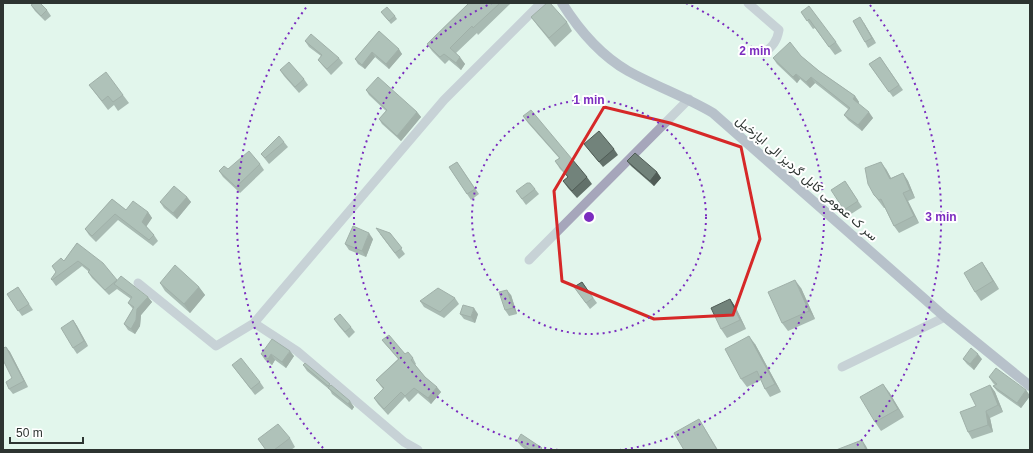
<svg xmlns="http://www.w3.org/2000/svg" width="1033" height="453" font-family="Helvetica,Vazirmatn,sans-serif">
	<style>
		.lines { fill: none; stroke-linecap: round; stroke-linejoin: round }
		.minor { stroke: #a6a6bb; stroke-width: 9 }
		.secondary { stroke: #8382a0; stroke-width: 10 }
		.wall { fill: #62716a }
		.shaded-wall { fill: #505c56 }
		.building { fill: #72837b; stroke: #505c56 }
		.marked { fill: none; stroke: #d62828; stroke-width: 3; stroke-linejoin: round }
		.ring { fill: none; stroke: #7b2cbf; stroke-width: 2; stroke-dasharray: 2 4 }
		.labels { text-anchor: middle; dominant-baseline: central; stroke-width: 4; stroke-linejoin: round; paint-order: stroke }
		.street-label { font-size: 13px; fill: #2d3431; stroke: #fff }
		.centre { fill: #7b2cbf; stroke: #fff; stroke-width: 2 }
		.ring-label { font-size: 12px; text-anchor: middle; font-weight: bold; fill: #7b2cbf; stroke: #fff; stroke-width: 4; stroke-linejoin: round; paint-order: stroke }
	</style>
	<rect width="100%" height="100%" fill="#e2f5ec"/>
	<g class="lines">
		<g class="minor">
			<path d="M748 3 779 30C777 41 773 46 764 53"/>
			<polyline points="529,260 689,99"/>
			<polyline points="138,283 216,346 254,323 444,100 541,3"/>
			<polyline points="254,323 297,351 404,442 418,450"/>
			<polyline points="842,367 945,317"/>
		</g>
		<path class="secondary" d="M562 3C579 30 600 55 628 71 655 86 686 97 713 113L945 317 1030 386"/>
	</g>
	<g class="wall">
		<polygon points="469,3 511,3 478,35 477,33 456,53 465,64 461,70 449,60 445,64 432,51 427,44"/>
		<polygon points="31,5 47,10 51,16 45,21 35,11"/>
		<polygon points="381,12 395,16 397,19 391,24"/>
		<polygon points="801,12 836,42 842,51 835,55 815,28 813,29"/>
		<polygon points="531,17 567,22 572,31 555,47 537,25"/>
		<polygon points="864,23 876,43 868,48 865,42"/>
		<polygon points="379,31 402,54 389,69 375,57 365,69 358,64 355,59"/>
		<polygon points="305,41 339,58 343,63 331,75 322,65 318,60 321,56 309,47"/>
		<polygon points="801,56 819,71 855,96 859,102 858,104 873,118 862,131 848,120 844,115 848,109 815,83 810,88 800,79 797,83 777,64 773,58"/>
		<polygon points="880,57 903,90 893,97 869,64"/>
		<polygon points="280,70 304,79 308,85 299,93 284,76"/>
		<polygon points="89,85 123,95 129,103 118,111 114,105 108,110"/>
		<polygon points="366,90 417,112 421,117 401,141 382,124 379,119 386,111 369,95"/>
		<polygon points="523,116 587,177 592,184 577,198 568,188 563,181 568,177 560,169 555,161 559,158 528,123"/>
		<polygon points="284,142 288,147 269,164 261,154"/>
		<polygon points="584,144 614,149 618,155 603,167"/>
		<polygon points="627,161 657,172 661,178 654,186 631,166"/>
		<polygon points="457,162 479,194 471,200 449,167"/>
		<polygon points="260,164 264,170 240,193 223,177 219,171"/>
		<polygon points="886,169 891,178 903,173 908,181 915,198 908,201 919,223 899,233 894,226 885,208 884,208 874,195"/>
		<polygon points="845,181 862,207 848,216 844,210"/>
		<polygon points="535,189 539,194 526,205 516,191"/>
		<polygon points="187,197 191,202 177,219 164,208 160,202"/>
		<polygon points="112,199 126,210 148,212 152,218 146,226 154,235 158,241 153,246 118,220 96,242 89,235 85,229"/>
		<polygon points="390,233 405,254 399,259 380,234"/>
		<polygon points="373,239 366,257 349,250 345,244"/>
		<polygon points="77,243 117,281 148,297 152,302 141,315 140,326 135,334 128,330 124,324 133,309 128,303 131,299 117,289 109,295 92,278 88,272 88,271 82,266 56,286 51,279"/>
		<polygon points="982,262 999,289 981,301 975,292"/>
		<polygon points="582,282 597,303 590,309 574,287"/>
		<polygon points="160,283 199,287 205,295 190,313 165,291"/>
		<polygon points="18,287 33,310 22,316 7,294"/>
		<polygon points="801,288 815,319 788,331 782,323"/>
		<polygon points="511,295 517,314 509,316 505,310"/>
		<polygon points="455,298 459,304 444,318 424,307 420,301"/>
		<polygon points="730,299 736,308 746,329 727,338 721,329"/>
		<polygon points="460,314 478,314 475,323 464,319"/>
		<polygon points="334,319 351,327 355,332 349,338 338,325"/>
		<polygon points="73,320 77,326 88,346 77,354 73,348"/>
		<polygon points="382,340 413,358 416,364 415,365 425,377 441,392 431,404 418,393 409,402 405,397 388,415 378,404 374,398 383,389 376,380 398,359"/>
		<polygon points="755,344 781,392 770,397 765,389 761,380 747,387 741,379"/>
		<polygon points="6,347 10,352 28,387 13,394 9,389 12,378"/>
		<polygon points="261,354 294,356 286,368 275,360 272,365 265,360"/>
		<polygon points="963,359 982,359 974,370 967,364"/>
		<polygon points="232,365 260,382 264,388 255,395"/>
		<polygon points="303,365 331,386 354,407 352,410 332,394 330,390 307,371"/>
		<polygon points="989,377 1026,390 1030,396 1021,408 997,391 993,386 995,385 993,383"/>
		<polygon points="990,385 995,392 1003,412 990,418 993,432 972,439 968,432 976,406"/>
		<polygon points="889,392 904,417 881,431 875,422"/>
		<polygon points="290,438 295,447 291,450 266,450 258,439"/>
		<polygon points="517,441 544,450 526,450 521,446"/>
	</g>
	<g class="shaded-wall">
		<polygon points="860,17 864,23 876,43 872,38"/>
		<polygon points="399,49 402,54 389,69 386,64"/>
		<polygon points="372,52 375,57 365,69 362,65"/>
		<polygon points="460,57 465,64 461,70 456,63"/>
		<polygon points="796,74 800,79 797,83 793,77"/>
		<polygon points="811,77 815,83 810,88 806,82"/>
		<polygon points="855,96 859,102 857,105 853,99"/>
		<polygon points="417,112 421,117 401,141 397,136"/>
		<polygon points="869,112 873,118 862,131 858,125"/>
		<polygon points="881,162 886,169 895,186 890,179"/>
		<polygon points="657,172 661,178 654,186 650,181"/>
		<polygon points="903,173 908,181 915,198 910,190"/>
		<polygon points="903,193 908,201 919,223 914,216"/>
		<polygon points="187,197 191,202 177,219 173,213"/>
		<polygon points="148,212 152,218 146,227 142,222"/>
		<polygon points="369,233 373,239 366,257 362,251"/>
		<polygon points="982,262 988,271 999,289 993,281"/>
		<polygon points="795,280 801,288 815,319 809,311"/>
		<polygon points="199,287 205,295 190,313 184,304"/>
		<polygon points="507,290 511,295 517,314 513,308"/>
		<polygon points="148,297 152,302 141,315 140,326 135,334 131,329 137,309"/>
		<polygon points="730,299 736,308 746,329 740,320"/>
		<polygon points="474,308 478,314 475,323 471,317"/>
		<polygon points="73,320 77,326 88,346 84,341"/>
		<polygon points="749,336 755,344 781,392 775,384"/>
		<polygon points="6,347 10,352 28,387 24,381"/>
		<polygon points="290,351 294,356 286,368 282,362"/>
		<polygon points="271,354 275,360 272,365 268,359"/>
		<polygon points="978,354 982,359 974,370 970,364"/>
		<polygon points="883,384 889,392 904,417 898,409"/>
		<polygon points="990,385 995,392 1003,412 998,405"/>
		<polygon points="437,387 441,392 431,404 428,398"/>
		<polygon points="1026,390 1030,396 1021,408 1017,403"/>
		<polygon points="350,401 354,407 352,410 348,404"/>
		<polygon points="986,411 990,418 993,432 988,425"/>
		<polygon points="699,419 704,427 718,450 717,450"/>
		<polygon points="862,440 866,446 868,450 866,450"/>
	</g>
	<g class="building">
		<polygon points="34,3 40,3 47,10 41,16 31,5"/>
		<polygon points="469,3 500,3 473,28 472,26 450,48 460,57 456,63 444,54 440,57 427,44"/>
		<polygon points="547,3 550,3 567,22 549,38 531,17"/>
		<polygon points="809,6 836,42 829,47 809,19 807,21 801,12"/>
		<polygon points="387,7 395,16 389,21 381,12"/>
		<polygon points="860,17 872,38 865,42 853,21"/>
		<polygon points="379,31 399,49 386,64 372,52 362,65 355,59"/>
		<polygon points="311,34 339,58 327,69 318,60 322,55 305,41"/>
		<polygon points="790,42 801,56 819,71 855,96 853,99 869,112 858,125 844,115 850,108 811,77 806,82 796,74 793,77 773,58"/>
		<polygon points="880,57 899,85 889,92 869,64"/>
		<polygon points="289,62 304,79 295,87 280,70"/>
		<polygon points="106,72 123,95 113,102 108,96 102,101 89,85"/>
		<polygon points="378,77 417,112 397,136 379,119 387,110 366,90"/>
		<polygon points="531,110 587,177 572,191 563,181 568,177 555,161 560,158 523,116"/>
		<polygon points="599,131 614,149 599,162 584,144"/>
		<polygon points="279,136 284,142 265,158 261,154"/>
		<polygon points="249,151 260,164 236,187 219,171 224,166 228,169"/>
		<polygon points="635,153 657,172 650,181 627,161"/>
		<polygon points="457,162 475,189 467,194 449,167"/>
		<polygon points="881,162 890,179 903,173 910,190 903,193 914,216 894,226 881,199 879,200 874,195 868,184 865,168"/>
		<polygon points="845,181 858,201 844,210 831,190"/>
		<polygon points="527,183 530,183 535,189 522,199 516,191"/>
		<polygon points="174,186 187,197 173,213 160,202"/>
		<polygon points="112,199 126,210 133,201 148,212 142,222 154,235 149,240 115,214 92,236 85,229"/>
		<polygon points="353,226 369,233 362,251 345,244"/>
		<polygon points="376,228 390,233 402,248 395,253"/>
		<polygon points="77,243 103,263 117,280 105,290 88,272 90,270 78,261 52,280 51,279 56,272 52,266 61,258 64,261"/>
		<polygon points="982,262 993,281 975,292 964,273"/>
		<polygon points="175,265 199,287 184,304 160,283"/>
		<polygon points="121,276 148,297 137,309 136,320 131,329 124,324 134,307 128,303 132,297 114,284"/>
		<polygon points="795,280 809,311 782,323 768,292"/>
		<polygon points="582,282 593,298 586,303 574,287"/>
		<polygon points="18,287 29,304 18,311 7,294"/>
		<polygon points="438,288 455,298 440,312 420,301"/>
		<polygon points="507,290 513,308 505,310 499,292"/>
		<polygon points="730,299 740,320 721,329 711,308"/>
		<polygon points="463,305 474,308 471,317 460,314"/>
		<polygon points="340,314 351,327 345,332 334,319"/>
		<polygon points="73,320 84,341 73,348 61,328"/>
		<polygon points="389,335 405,354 408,352 413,358 411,360 425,377 437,387 428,398 414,388 405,396 401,392 384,409 374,398 384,388 376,380 399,359 382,340"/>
		<polygon points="749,336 775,384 765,389 757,371 741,379 725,349"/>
		<polygon points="272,339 290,351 282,362 271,354 268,359 261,354"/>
		<polygon points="6,347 24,381 9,389 6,382 12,378 3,360 3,348"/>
		<polygon points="971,348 978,354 970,364 963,359"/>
		<polygon points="241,358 260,382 251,389 232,365"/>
		<polygon points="305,363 330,384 328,386 303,365"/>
		<polygon points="996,368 1026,390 1017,403 993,386 997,384 989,377"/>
		<polygon points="883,384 898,409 875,422 860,397"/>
		<polygon points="331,385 350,401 348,404 328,388"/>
		<polygon points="990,385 998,405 986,411 988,425 968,432 960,412 976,406 970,394"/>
		<polygon points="699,419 717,450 684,450 674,433"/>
		<polygon points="278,424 290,438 274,450 266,450 258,439"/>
		<polygon points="521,434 542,448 540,450 531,450 517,441"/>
		<polygon points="862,440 866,450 836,450"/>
	</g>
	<path d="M0 0H1033V453H0ZM604 107 670 123 741 147 760 239 733 315 654 319 562 281 554 191Z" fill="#e2f5ec" fill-opacity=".55" fill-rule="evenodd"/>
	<path class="marked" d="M604 107 670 123 741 147 760 239 733 315 654 319 562 281 554 191Z"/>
	<g class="ring">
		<circle cx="589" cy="217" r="117"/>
		<path d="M558 450A235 235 0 0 1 492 3M686 3A235 235 0 0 1 620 450"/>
		<path d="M323 448A352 352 0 0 1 308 5M870 5A352 352 0 0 1 855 448"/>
	</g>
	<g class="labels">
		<g class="street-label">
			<text transform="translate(807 178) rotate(41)">سر ک عمومی کابل گردیز الی ایازخیل</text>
		</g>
	</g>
	<circle cx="589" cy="217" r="6" class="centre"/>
	<g class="ring-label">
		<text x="755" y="55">2 min</text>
		<text x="589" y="104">1 min</text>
		<text x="941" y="221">3 min</text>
	</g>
	<rect width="1033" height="453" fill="none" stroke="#2d3431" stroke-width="8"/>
	<path d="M10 437v6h73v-6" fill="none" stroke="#2d3431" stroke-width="2"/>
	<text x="16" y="437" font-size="12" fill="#2d3431" stroke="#ffffff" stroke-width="3" paint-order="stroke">50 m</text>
</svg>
